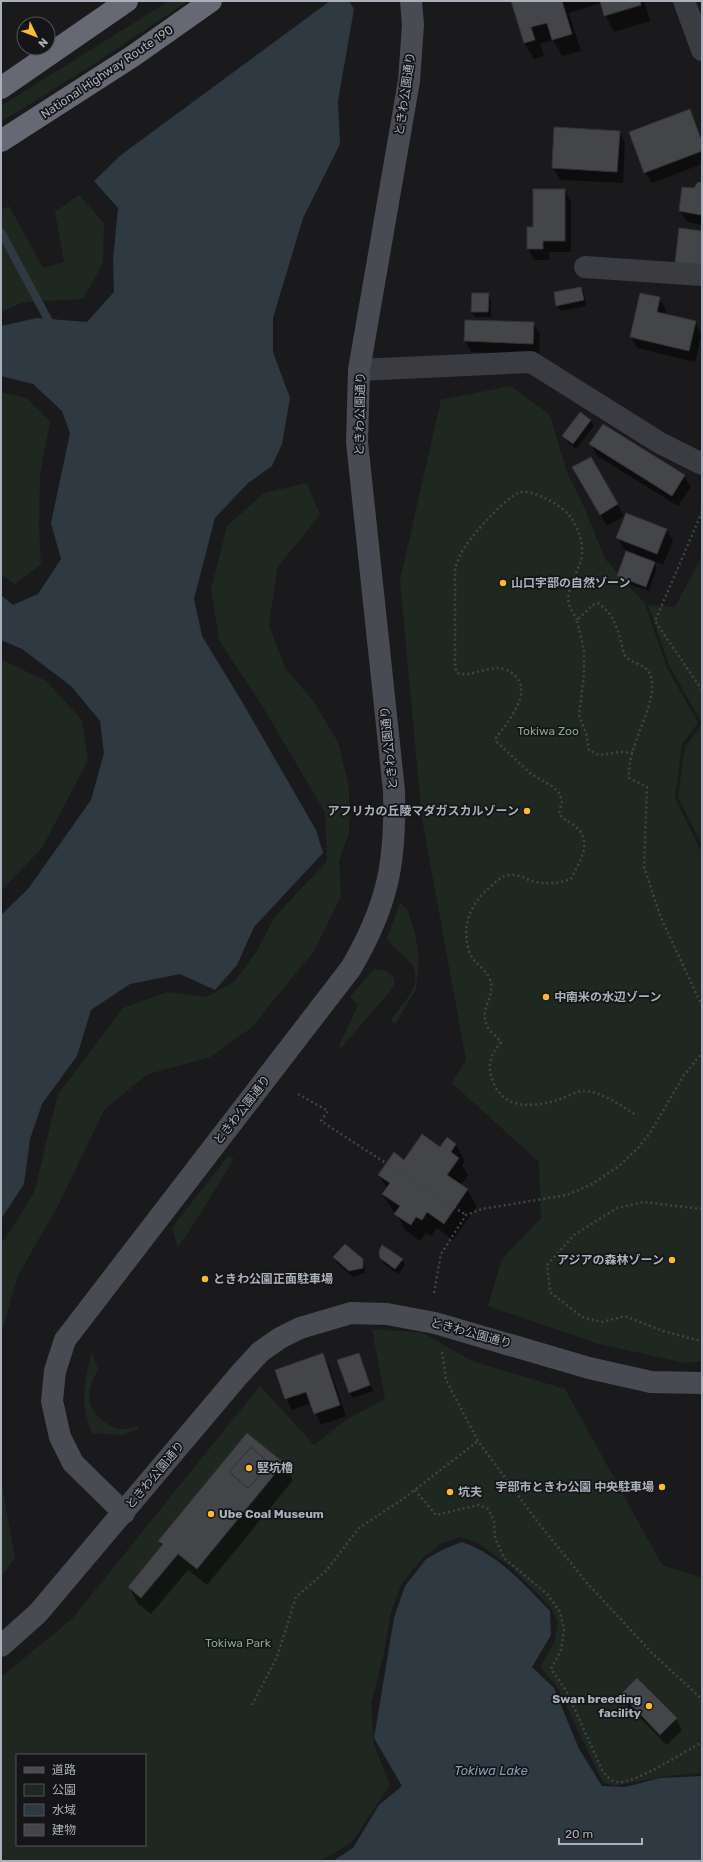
<svg xmlns="http://www.w3.org/2000/svg" width="703" height="1862" font-family="Rubik,'Noto Sans JP',sans-serif">
	<style>
		.green { fill: #1f2820; fill-rule: evenodd }
		.water { fill: #2e3942 }
		.shadow { fill: #0007 }
		.lines { fill: none; stroke-linecap: round; stroke-linejoin: round }
		.stream { stroke: #2e3942; stroke-width: 8 }
		.building { fill: #444549; stroke: #343438; fill-rule: evenodd }
		.path { stroke: #404349; stroke-width: 2.5; stroke-dasharray: 2 3; stroke-linecap: butt }
		.street { stroke: #3a3c42; stroke-width: 22 }
		.secondary { stroke: #484b52; stroke-width: 22 }
		.highway { stroke: #666973; stroke-width: 22 }
		.poi-dot { fill: #fdb931; stroke: #151517; stroke-width: 1.5 }
		.labels { text-anchor: middle; dominant-baseline: central; stroke-width: 3.5; stroke-linejoin: round; paint-order: stroke }
		.street-label { font-size: 12px; fill: #abb1bc; stroke: #151517 }
		.poi-label { font-size: 12px; font-weight: bold; fill: #abb1bc; stroke: #151517; text-anchor: start }
		.park-label { font-size: 12px; fill: #82a884; stroke: #151517 }
		.water-label { font-size: 13px; font-style: italic; fill: #819fb9; stroke: #151517 }
	</style>
	<rect width="100%" height="100%" fill="#1a1a1c"/>
	<g class="green">
		<polygon points="169,1 188,1 94,64 1,122 1,106"/>
		<polygon points="79,195 104,223 103,263 83,299 24,302 1,312 1,210 9,206 43,268 64,262 55,212"/>
		<polygon points="511,386 550,415 566,470 584,507 605,559 645,604 667,668 698,723 682,744 675,798 702,853 702,1361 685,1363 599,1344 488,1306 502,1259 541,1218 539,1162 452,1083 466,1060 422,819 400,580 441,400"/>
		<polygon points="1,392 26,398 50,421 40,474 39,528 41,564 15,584 1,575"/>
		<polygon points="307,483 320,515 277,568 269,625 285,668 314,702 338,742 349,788 349,833 339,861 341,896 314,951 251,1028 210,1057 148,1074 104,1110 58,1206 18,1275 1,1335 1,1241 5,1239 34,1193 58,1094 123,1008 167,992 207,997 235,981 257,951 274,918 327,861 325,812 261,704 219,640 211,589 227,526 264,493"/>
		<polygon points="702,556 702,723 670,667 648,605 675,607"/>
		<polygon points="1,659 46,681 82,720 88,760 42,848 1,891"/>
		<polygon points="702,725 702,845 678,797 685,747"/>
		<path d="M400 903 407 909 415 933 419 962 416 989 395 1024 391 1020C403 1003 427 981 409 961 402 952 392 948 387 938Z"/>
		<polygon points="374,969 386,971 393,976 395,985 341,1048 339,1046 358,1005 350,997"/>
		<polygon points="228,1156 234,1159 188,1233 178,1247 172,1228"/>
		<path d="M372 1329 423 1333 472 1361 565 1389 662 1565 702 1578V1773L675 1775 614 1786 603 1782 557 1687 540 1667 554 1643 558 1622 551 1608 512 1568 477 1542 460 1537 440 1544 423 1558 402 1583 391 1612 384 1652 371 1704 374 1745 390 1785 351 1843 320 1861H1V1677L71 1620 260 1386 314 1445 346 1420 385 1399ZM17 1755H145V1845H17Z"/>
		<path d="M92 1352 98 1369C94 1378 89 1386 89 1396 89 1413 109 1430 125 1429 129 1429 134 1427 138 1426L139 1429 122 1435 92 1433C80 1403 84 1383 92 1352Z"/>
		<polygon points="1,1480 15,1558 1,1577"/>
	</g>
	<g class="water">
		<polygon points="330,1 349,1 354,9 338,101 340,144 303,218 273,318 273,352 290,398 282,444 272,466 248,483 215,518 194,599 202,636 241,700 316,830 323,853 254,927 237,965 215,990 180,974 130,984 91,1010 77,1056 42,1104 30,1139 24,1184 1,1219 1,915 28,889 91,800 104,753 100,721 71,686 22,649 1,640 1,595 13,605 38,594 61,559 51,523 70,433 62,411 33,384 1,376 1,326 37,318 87,322 114,292 113,260 118,208 94,181 121,155"/>
		<path d="M462 1542C499 1555 524 1584 550 1611L551 1635 532 1667 554 1688 579 1749 602 1786 625 1787 660 1778 702 1776V1861H333L353 1848 379 1805 402 1786 374 1738 394 1618 405 1586 426 1559 444 1549Z"/>
	</g>
	<g class="shadow">
		<polygon points="512,1 644,1 650,21 614,32 605,15 601,3 569,13 581,51 562,56 553,40 540,44 544,56 534,59 524,43"/>
		<polygon points="690,110 702,138 702,164 652,183 645,172"/>
		<polygon points="555,128 619,132 625,143 623,183 560,180 553,168"/>
		<polygon points="702,184 702,225 687,222 680,211 683,188 695,189"/>
		<polygon points="565,190 571,201 571,252 549,252 549,260 534,260 528,249 534,228"/>
		<polygon points="581,288 584,293 586,306 561,311 557,306 555,293"/>
		<polygon points="488,294 491,300 491,317 475,317 472,312"/>
		<polygon points="659,298 666,310 665,315 695,322 702,334 695,362 637,348 631,337"/>
		<polygon points="533,323 540,334 539,355 471,352 465,341"/>
		<polygon points="581,413 591,421 594,426 576,449 567,442 564,436"/>
		<polygon points="591,444 684,476 691,487 678,506 597,456"/>
		<polygon points="590,458 624,516 607,526 574,468"/>
		<polygon points="666,530 673,541 663,565 653,561 657,568 649,591 621,581 618,576 636,554 624,549 618,538"/>
		<polygon points="456,1144 465,1161 462,1165 468,1175 461,1185 467,1190 477,1206 453,1240 437,1228 431,1236 426,1233 420,1241 405,1230 396,1213 393,1211 383,1195 387,1189 379,1175 405,1161"/>
		<polygon points="334,1257 362,1260 365,1266 365,1273 353,1277 337,1263"/>
		<polygon points="381,1258 402,1260 405,1265 398,1274 384,1264"/>
		<polygon points="359,1354 373,1391 353,1398 349,1393"/>
		<polygon points="323,1355 329,1366 346,1416 321,1425 311,1403 292,1410 286,1398"/>
		<polygon points="247,1434 284,1464 293,1480 207,1585 188,1570 151,1614 138,1604 129,1587 162,1546 159,1541"/>
		<polygon points="622,1695 676,1718 682,1730 667,1745 628,1706"/>
	</g>
	<g class="lines">
		<polyline class="stream" points="1,232 53,329"/>
	</g>
	<g class="building">
		<polygon points="511,1 562,1 572,34 552,40 547,23 531,27 535,40 524,43"/>
		<polygon points="600,1 640,1 641,5 604,16"/>
		<polygon points="690,109 702,142 702,151 644,173 629,132"/>
		<polygon points="554,127 620,131 617,172 552,168"/>
		<polygon points="698,182 702,183 702,215 679,211 682,187 694,188"/>
		<polygon points="533,189 565,189 565,241 543,241 543,249 527,249 527,227 533,227"/>
		<polygon points="679,228 702,231 702,266 675,263"/>
		<polygon points="581,287 584,300 556,306 554,292"/>
		<polygon points="472,293 489,293 488,312 471,312"/>
		<polygon points="640,293 660,297 657,312 696,321 689,351 630,337"/>
		<polygon points="465,320 534,322 533,344 464,341"/>
		<polygon points="580,412 591,420 573,444 562,436"/>
		<polygon points="603,424 685,475 672,496 589,444"/>
		<polygon points="591,457 618,504 600,515 572,467"/>
		<polygon points="626,513 667,529 657,554 616,538"/>
		<polygon points="626,551 655,562 646,587 617,576"/>
		<polygon points="422,1134 440,1147 447,1137 456,1144 451,1152 459,1158 447,1175 468,1189 444,1224 427,1212 422,1220 416,1217 411,1225 394,1214 400,1206 382,1194 390,1183 378,1175 394,1152 404,1160"/>
		<polygon points="345,1244 363,1259 363,1268 349,1271 333,1257"/>
		<polygon points="382,1245 403,1259 395,1269 380,1258 379,1251"/>
		<polygon points="323,1353 340,1405 314,1414 306,1392 285,1399 275,1370"/>
		<polygon points="359,1353 370,1385 349,1393 337,1360"/>
		<path d="M247 1433 284 1463 197 1569 178 1554 141 1598 128 1587 163 1544 158 1541ZM251 1447 270 1464 248 1488 229 1472Z"/>
		<polygon points="251,1447 270,1464 248,1488 229,1472"/>
		<polygon points="637,1678 677,1718 660,1735 621,1694"/>
	</g>
	<g class="lines">
		<g class="path">
			<polyline points="702,512 655,621 702,690"/>
			<path d="M577 620C575 615 570 609 569 604 567 597 570 589 572 583 574 575 579 568 581 560 585 545 578 527 569 515 561 505 529 487 518 493 502 501 468 539 460 555 458 560 456 565 455 569V667L457 673C469 677 483 669 496 668 502 668 509 670 513 674 535 691 507 723 496 738L497 742 531 774 552 786 560 794 562 802 559 813C563 820 568 821 574 825 594 841 580 861 571 879 557 884 543 885 529 880 523 877 516 874 509 875 501 876 497 881 491 886 471 904 461 923 469 951 472 962 484 967 489 977 498 998 478 1005 487 1026 490 1032 497 1037 501 1042 490 1057 486 1065 494 1084 506 1110 534 1107 558 1100 566 1097 576 1091 584 1091 603 1092 619 1105 636 1115"/>
			<path d="M633 753 620 752 599 755 589 750 586 733 579 715 584 675V650L577 620 593 605 598 603C612 612 617 626 621 642 622 645 623 650 624 654 630 664 645 663 650 674 661 701 626 745 629 778L647 787 644 867 661 918 702 1006"/>
			<polyline points="298,1094 328,1111 321,1121 466,1215"/>
			<polyline points="702,1209 644,1202 617,1208 574,1235 547,1265 550,1292 582,1317 602,1322 625,1316 663,1331 697,1340 702,1338"/>
			<polyline points="434,1293 441,1254 466,1215 482,1209 567,1195 592,1184 619,1166 638,1148 650,1133 684,1075 702,1053"/>
			<polyline points="442,1352 446,1380 478,1441 540,1525 587,1583 654,1655 702,1699"/>
			<path d="M415 1490 436 1515 479 1505 488 1509 494 1521 495 1538 504 1558 548 1595 560 1612 564 1630 561 1650 551 1669 567 1692 603 1772C607 1776 612 1782 618 1782 637 1783 684 1752 702 1742"/>
			<polyline points="252,1705 277,1657 296,1597 326,1571 359,1528 403,1499 478,1441"/>
		</g>
		<g class="street">
			<polyline points="684,1 702,50"/>
			<polyline points="585,267 702,275"/>
			<polyline points="359,370 531,362 660,443 702,464"/>
		</g>
		<g class="secondary">
			<path d="M124 1513 73 1463 60 1437 52 1401 55 1371 65 1340 351 968C388 905 396 862 394 791L357 442 359 370 409 81 413 25 411 1"/>
			<polyline points="1,1646 38,1613 239,1375 260,1352 280,1338 300,1328 351,1313 387,1314 435,1323 589,1368 651,1382 702,1383"/>
		</g>
		<g class="highway">
			<polyline points="1,88 127,1"/>
			<polyline points="1,141 133,56 211,1"/>
		</g>
	</g>
	<g class="poi-dot">
		<circle cx="503" cy="583" r="4"/>
		<circle cx="527" cy="811" r="4"/>
		<circle cx="546" cy="997" r="4"/>
		<circle cx="672" cy="1260" r="4"/>
		<circle cx="205" cy="1279" r="4"/>
		<circle cx="249" cy="1468" r="4"/>
		<circle cx="662" cy="1487" r="4"/>
		<circle cx="450" cy="1492" r="4"/>
		<circle cx="211" cy="1514" r="4"/>
		<circle cx="649" cy="1706" r="4"/>
	</g>
	<g class="labels">
		<g class="street-label">
			<text transform="translate(107 72) rotate(-34)">National Highway Route 190</text>
			<text transform="translate(405 94) rotate(-82)">ときわ公園通り</text>
			<text transform="translate(360 414) rotate(-89)">ときわ公園通り</text>
			<text transform="translate(389 748) rotate(-96)">ときわ公園通り</text>
			<text transform="translate(242 1110) rotate(-52)">ときわ公園通り</text>
			<text transform="translate(471 1333) rotate(15)">ときわ公園通り</text>
			<text transform="translate(155 1475) rotate(-50)">ときわ公園通り</text>
		</g>
		<g class="poi-label">
			<text x="511" y="583">山口宇部の自然ゾーン</text>
			<text x="519" y="811" text-anchor="end">アフリカの丘陵マダガスカルゾーン</text>
			<text x="554" y="997">中南米の水辺ゾーン</text>
			<text x="664" y="1260" text-anchor="end">アジアの森林ゾーン</text>
			<text x="213" y="1279">ときわ公園正面駐車場</text>
			<text x="257" y="1468">竪坑櫓</text>
			<text x="654" y="1487" text-anchor="end">宇部市ときわ公園 中央駐車場</text>
			<text x="458" y="1492">坑夫</text>
			<text x="219" y="1514">Ube Coal Museum</text>
			<text x="641" y="1699" text-anchor="end">Swan breeding<tspan x="641" dy="14">facility</tspan></text>
		</g>
		<g class="park-label">
			<text x="548" y="731">Tokiwa Zoo</text>
			<text x="238" y="1643">Tokiwa Park</text>
		</g>
		<g class="water-label">
			<text x="491" y="1770">Tokiwa Lake</text>
		</g>
	</g>
	<rect width="703" height="1862" fill="none" stroke="#abb1bc" stroke-width="4"/>
	<rect x="16" y="1754" width="130" height="92" fill="#151517" stroke="#515359"/>
	<rect x="24" y="1767" width="20" height="6" fill="#484b52" stroke="#515359"/>
	<text x="52" y="1774" font-size="12" fill="#abb1bc">道路</text>
	<rect x="24" y="1784" width="20" height="12" fill="#1f2820" stroke="#515359"/>
	<text x="52" y="1794" font-size="12" fill="#abb1bc">公園</text>
	<rect x="24" y="1804" width="20" height="12" fill="#2e3942" stroke="#515359"/>
	<text x="52" y="1814" font-size="12" fill="#abb1bc">水域</text>
	<rect x="24" y="1824" width="20" height="12" fill="#444549" stroke="#515359"/>
	<text x="52" y="1834" font-size="12" fill="#abb1bc">建物</text>
	<g transform="translate(36 36) rotate(133)"><circle r="19" fill="#151517" stroke="#515359"/>
	<path d="M0-3L7 15L0 10L-7 15Z" fill="#fdb931"/>
	<text y="-6" font-size="11" font-weight="bold" text-anchor="middle" fill="#abb1bc">N</text>
	</g>
	<path d="M559 1838v6h83v-6" fill="none" stroke="#abb1bc" stroke-width="2"/>
	<text x="565" y="1838" font-size="12" fill="#abb1bc" stroke="#151517" stroke-width="3" paint-order="stroke">20 m</text>
</svg>
